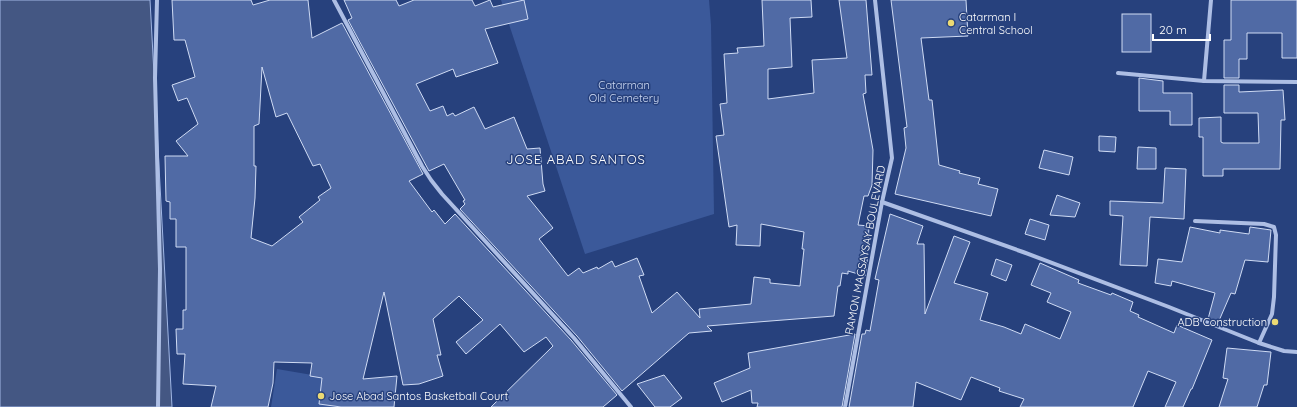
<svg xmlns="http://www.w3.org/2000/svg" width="1297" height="407" font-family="Quicksand,sans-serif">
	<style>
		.green { fill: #3b599a }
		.water { fill: #445783; stroke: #a1b7e5 }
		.building { fill: #506aa5; stroke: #cfdbf4; fill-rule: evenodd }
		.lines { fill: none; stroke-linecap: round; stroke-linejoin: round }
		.street { stroke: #adbee4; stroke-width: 4 }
		.poi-dot { fill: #ecda73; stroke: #27417d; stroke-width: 1.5 }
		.labels { text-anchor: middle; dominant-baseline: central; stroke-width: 3; stroke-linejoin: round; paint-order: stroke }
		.poi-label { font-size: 11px; fill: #fff; stroke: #27417d; text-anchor: start }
		.park-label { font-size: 11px; fill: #cfdbf4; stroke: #27417d }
		.street-label { font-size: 11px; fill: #fff; stroke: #27417d }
		.quarter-label { font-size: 13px; letter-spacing: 1px; fill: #fff; stroke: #27417d }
	</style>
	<rect width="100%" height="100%" fill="#27417d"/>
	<g class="green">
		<polygon points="501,0 709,0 711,25 714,214 585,254"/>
		<polygon points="277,369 371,385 368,407 271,407"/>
	</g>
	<polygon class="water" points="0,0 150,0 172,407 0,407"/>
	<g class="building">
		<path d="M172 0H251L253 5 270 0H308L312 38 342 23 423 174 409 181 432 212 434 210 445 224 455 214 571 340 617 395 603 407H491L553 346 546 337 524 352 500 324 466 354 456 342 483 320 459 296 433 319 441 355H437L443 376 419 384 403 385 384 292 363 379 397 376 394 407H341L319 404 322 378 310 376 312 363 274 362 273 383 268 407H211L216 386 183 384 185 354H177L176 329H183V310H186V247H176V219H170V202L166 201 165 156H188L176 141 198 124 187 98 178 101 172 85 195 77 185 40H174ZM262 67 276 117 287 113 313 166 320 164 331 188 318 197 320 200 299 217 303 222 272 246 251 238 255 198 256 166H254V126L259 124Z"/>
		<polygon points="344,0 396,0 399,6 414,0 472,0 475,6 490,0 493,7 524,0 528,19 485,29 498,63 456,77 453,69 416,84 430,111 443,106 447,116 453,113 455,116 474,107 485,129 514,117 527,149 540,148 543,184 545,191 527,196 553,228 539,239 568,276 579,268 583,273 597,267 598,269 612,261 615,267 637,258 644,275 639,276 652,313 677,292 700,318 699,309 751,304 754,277 770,279 770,283 800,286 804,249 802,249 804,232 761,224 760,246 736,245 737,225 729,227 716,136 724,135 720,104 727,103 724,54 738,53 737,48 764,46 762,0 811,0 812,17 790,18 792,67 768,69 768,99 814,93 812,60 847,58 839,0 866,0 872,75 865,75 866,93 863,94 873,150 872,185 868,196 864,196 858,225 869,226 867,263 865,276 848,271 848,274 842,273 840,286 838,286 834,316 707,326 712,331 689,333 622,391 577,336 460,209 465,204 463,201 465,200 444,164 429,171 348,20 352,18"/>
		<polygon points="891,0 966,0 968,36 921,38 929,100 932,100 939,165 960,171 959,173 980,178 978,184 998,189 991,216 895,194 906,148 904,128 907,127"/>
		<polygon points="1231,0 1297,0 1297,58 1282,58 1282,33 1247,33 1247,59 1239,59 1239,78 1224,78 1224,40 1231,40"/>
		<rect x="1122" y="14" width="29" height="38"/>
		<polygon points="1139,78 1163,81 1163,93 1192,93 1192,125 1170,125 1170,111 1139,111"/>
		<polygon points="1224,85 1239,85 1239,92 1283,90 1285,120 1281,120 1280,169 1223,169 1223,176 1203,176 1203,137 1199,137 1199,118 1221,117 1221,142 1223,143 1259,143 1258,113 1224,113"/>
		<polygon points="1099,136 1116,137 1115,152 1099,151"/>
		<polygon points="1138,147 1156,148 1156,169 1137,169"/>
		<polygon points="1044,150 1073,157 1069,175 1039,168"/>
		<polygon points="1165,168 1186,169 1184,219 1150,217 1147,266 1120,265 1123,216 1110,215 1110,201 1163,203"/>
		<polygon points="1057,195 1080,203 1075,217 1050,215"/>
		<polygon points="890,214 923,226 917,244 924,244 925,314 954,236 970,242 954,283 988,293 980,320 1004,327 1021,334 1025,324 1060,339 1071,312 1047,302 1051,293 1031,285 1040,263 1079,280 1078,283 1111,295 1112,293 1133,302 1130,311 1139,315 1138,317 1174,333 1177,325 1212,340 1192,389 1191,389 1183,407 1165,407 1176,382 1148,371 1133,407 1020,407 1024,399 999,391 1000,388 971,377 961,400 916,382 913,407 849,407 862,334 865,334 866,330 870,331 879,280 875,279"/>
		<polygon points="1030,219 1049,225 1045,240 1025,234"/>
		<polygon points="1190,227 1220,233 1220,230 1249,234 1250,227 1271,230 1268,262 1245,260 1235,294 1231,293 1218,323 1208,319 1215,293 1172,281 1171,286 1155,283 1158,259 1182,262"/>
		<polygon points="996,259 1012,265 1006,281 991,275"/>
		<polygon points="855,334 842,407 757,407 758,403 752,403 751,390 722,402 714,383 750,368 748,353"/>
		<polygon points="1227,348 1271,352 1267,385 1264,385 1257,407 1219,407 1228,379 1223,378"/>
		<polygon points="664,375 682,398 670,407 655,407 637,384"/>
	</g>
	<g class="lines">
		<g class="street">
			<polyline points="157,0 155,78 160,269 158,407"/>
			<polyline points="334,0 422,166 431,180 442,194 574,338 631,407"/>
			<polyline points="1118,73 1204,81 1297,82"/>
			<polyline points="1204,81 1211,0"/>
			<polyline points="882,202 1023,252 1169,307 1259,343 1284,351 1297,352"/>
			<polyline points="1195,221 1264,224 1274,227 1276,235 1274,297 1272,314 1259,343"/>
			<polyline points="845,407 882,202 892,158 875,0"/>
		</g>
	</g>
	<g class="poi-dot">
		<circle cx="951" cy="23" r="4"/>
		<circle cx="1275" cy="322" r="4"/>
		<circle cx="321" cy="396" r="4"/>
	</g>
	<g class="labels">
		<g class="poi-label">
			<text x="959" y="17">Catarman I<tspan x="959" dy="13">Central School</tspan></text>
			<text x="1267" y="322" text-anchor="end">ADB Construction</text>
			<text x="329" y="396">Jose Abad Santos Basketball Court</text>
		</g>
		<g class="park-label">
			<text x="624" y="85">Catarman<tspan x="624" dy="13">Old Cemetery</tspan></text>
		</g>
		<g class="street-label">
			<text transform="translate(865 250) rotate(-79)">RAMON MAGSAYSAY BOULEVARD</text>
		</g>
		<g class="quarter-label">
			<text x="576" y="159">JOSE ABAD SANTOS</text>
		</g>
	</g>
	<path d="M1153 34v6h57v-6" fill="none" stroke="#ffffff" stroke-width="2"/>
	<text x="1159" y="34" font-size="12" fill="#ffffff" stroke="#27417d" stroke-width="3" paint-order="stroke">20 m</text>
</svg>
